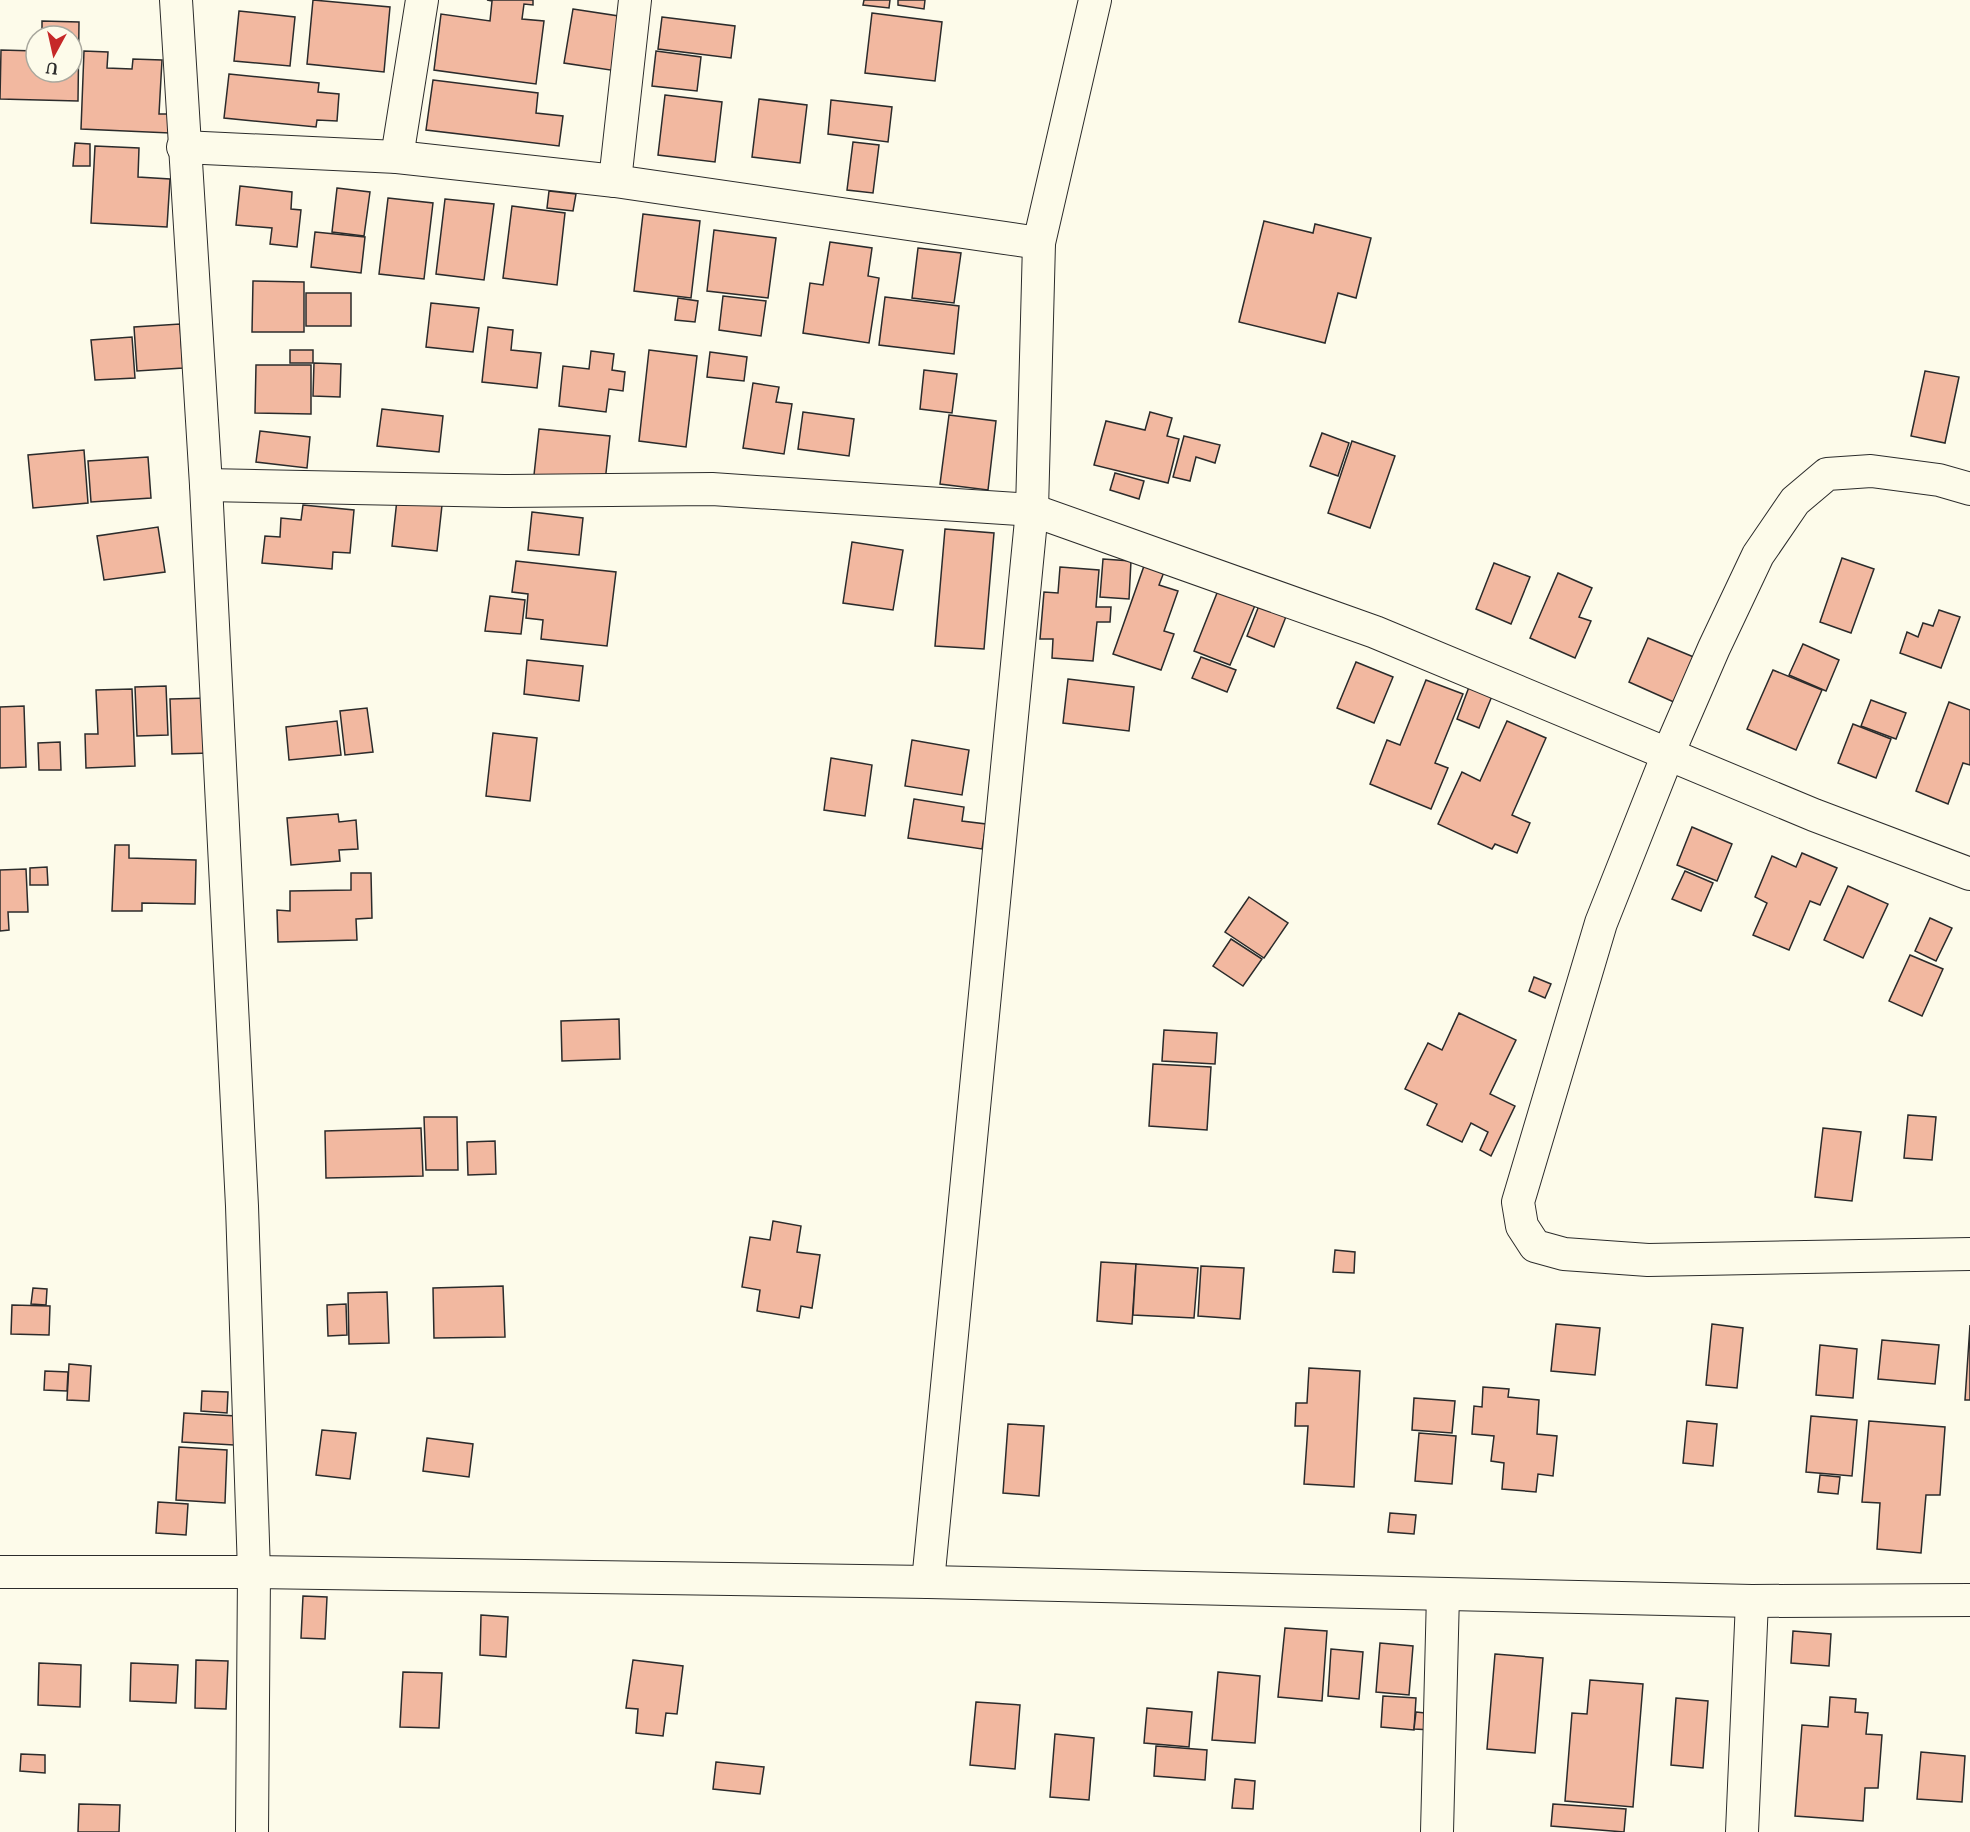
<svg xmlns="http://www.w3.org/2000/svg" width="1970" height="1832" font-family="Lora,serif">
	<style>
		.building { fill: #f2b8a0; stroke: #2b2b2b; stroke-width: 1.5 }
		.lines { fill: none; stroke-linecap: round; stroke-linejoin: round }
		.minor-casing { stroke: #2b2b2b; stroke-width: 34 }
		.minor { stroke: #fdfbea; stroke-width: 32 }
	</style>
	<rect width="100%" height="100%" fill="#fdfbea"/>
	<g class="building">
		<polygon points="313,0 390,7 384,72 307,64"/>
		<polygon points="487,0 533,0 533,5 524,4 522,19 544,21 536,84 434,70 441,14 490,21 492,1"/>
		<polygon points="864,0 890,0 889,8 863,5"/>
		<polygon points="898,0 925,0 924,9 898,5"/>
		<polygon points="573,9 625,17 617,71 564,63"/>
		<polygon points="239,11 295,17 290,66 234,61"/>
		<polygon points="872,13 942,22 935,81 865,73"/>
		<polygon points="662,17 735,26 731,58 658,49"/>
		<polygon points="42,21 79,22 78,101 0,99 1,50 36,51 36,72 72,72 72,36 42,36"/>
		<polygon points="84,51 108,52 107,68 132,69 133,59 162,60 159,114 171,114 170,133 81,129"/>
		<polygon points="656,51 701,57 697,91 652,86"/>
		<polygon points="229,74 319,83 318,92 339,94 337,121 317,120 316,127 224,118"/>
		<polygon points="433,80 538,93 536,113 563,116 559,146 426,130"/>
		<polygon points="665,95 722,102 715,162 658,155"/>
		<polygon points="759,99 807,105 800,163 752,157"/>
		<polygon points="831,100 892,107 888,142 828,134"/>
		<polygon points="853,142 879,145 873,193 847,190"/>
		<polygon points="75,143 90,144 90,166 73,166"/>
		<polygon points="95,146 139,148 138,177 170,179 167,227 91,223"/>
		<polygon points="240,186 292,192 291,209 301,210 297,247 270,244 272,228 236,225"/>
		<polygon points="337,188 370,192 364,236 332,232"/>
		<polygon points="549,191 576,194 573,211 547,208"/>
		<polygon points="388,198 433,203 424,279 379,274"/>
		<polygon points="445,199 494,204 484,280 436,274"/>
		<polygon points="512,206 565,213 557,285 503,278"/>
		<polygon points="643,214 700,221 691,298 634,291"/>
		<polygon points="1264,221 1313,233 1315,224 1371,238 1356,298 1338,293 1325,343 1239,322"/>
		<polygon points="714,230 776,238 768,298 707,291"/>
		<polygon points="315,232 365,237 361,273 311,267"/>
		<polygon points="830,242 872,248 868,276 879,278 869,343 803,333 810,283 823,285"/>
		<polygon points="918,248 961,253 954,303 912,298"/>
		<polygon points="253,281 304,282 304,332 252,332"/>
		<rect x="306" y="293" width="45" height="33"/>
		<polygon points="723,296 766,301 761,336 719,330"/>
		<polygon points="885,297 959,306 954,354 879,345"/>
		<polygon points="678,298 698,301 695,322 675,320"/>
		<polygon points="431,303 479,308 473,352 426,347"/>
		<polygon points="180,324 183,368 137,371 134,327"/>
		<polygon points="488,327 513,330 511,350 541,353 537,388 482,382"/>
		<polygon points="132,337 135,378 95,380 91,340"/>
		<rect x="290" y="350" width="23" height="13"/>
		<polygon points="649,350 697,356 686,447 639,441"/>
		<polygon points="591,351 614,354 612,370 625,372 623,391 609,389 606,412 559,406 563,366 589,369"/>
		<polygon points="710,352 747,357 744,381 707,377"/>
		<polygon points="314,363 341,364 340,397 313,396"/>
		<polygon points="256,365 311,365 311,414 255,413"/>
		<polygon points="924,370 957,374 952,413 920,409"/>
		<polygon points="1925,371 1959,377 1945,443 1911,436"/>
		<polygon points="753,383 779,387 776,402 792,404 784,454 743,448"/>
		<polygon points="382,409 443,416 439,452 377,446"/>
		<polygon points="803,412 854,419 849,456 798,449"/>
		<polygon points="1150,412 1172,418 1167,436 1179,439 1168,483 1094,465 1106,421 1145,430"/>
		<polygon points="949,415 996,421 988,490 940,484"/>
		<polygon points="539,429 610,436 605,482 534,475"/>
		<polygon points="260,431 310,437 307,468 256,462"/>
		<polygon points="1322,433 1349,443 1338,476 1310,466"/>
		<polygon points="1184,436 1220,445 1215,463 1196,457 1190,481 1173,477"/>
		<polygon points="1352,441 1395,456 1370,528 1328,513"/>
		<polygon points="84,450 88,503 33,508 28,455"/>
		<polygon points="148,457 151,498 91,502 88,461"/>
		<polygon points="1115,473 1144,481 1139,499 1110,490"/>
		<polygon points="398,490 443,496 437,551 392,546"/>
		<polygon points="303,505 354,510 350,553 333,552 332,569 262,563 265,536 280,537 281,518 301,520"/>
		<polygon points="532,512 583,518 579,555 528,550"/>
		<polygon points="158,527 165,572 104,580 97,536"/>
		<polygon points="945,529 994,533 984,649 935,646"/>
		<polygon points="852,542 903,550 893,610 843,603"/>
		<polygon points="1842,558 1874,569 1851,633 1820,622"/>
		<polygon points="1103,559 1131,561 1129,599 1100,597"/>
		<polygon points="516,561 616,572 607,646 541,639 543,620 526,618 528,594 512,592"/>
		<polygon points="1494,563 1530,577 1511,624 1476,609"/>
		<polygon points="1144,566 1164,572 1159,585 1178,591 1164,631 1174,634 1161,670 1113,654"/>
		<polygon points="1060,567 1099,570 1096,607 1111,607 1110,622 1097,622 1093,661 1052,658 1053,639 1040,639 1044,592 1058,593"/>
		<polygon points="1558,573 1592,588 1579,617 1591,621 1575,658 1530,638"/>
		<polygon points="1219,588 1256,603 1230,665 1194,651"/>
		<polygon points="490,596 525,600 521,634 485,631"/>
		<polygon points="1262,598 1289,609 1274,647 1247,636"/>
		<polygon points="1939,610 1960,617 1941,668 1900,653 1907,632 1918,637 1923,623 1933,626"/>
		<polygon points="1648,638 1696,658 1676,703 1629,682"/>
		<polygon points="1803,644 1839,660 1826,691 1789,675"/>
		<polygon points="1201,657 1236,670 1227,692 1192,678"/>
		<polygon points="527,660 583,666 579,701 524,694"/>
		<polygon points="1356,662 1393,677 1374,723 1337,708"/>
		<polygon points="1773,670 1822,690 1796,750 1747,729"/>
		<polygon points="1068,679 1134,687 1129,731 1063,723"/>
		<polygon points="1426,680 1463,694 1435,763 1448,768 1431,809 1370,784 1387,740 1400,745"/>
		<polygon points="166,686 168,735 137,736 135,687"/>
		<polygon points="1469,687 1492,696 1479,728 1457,719"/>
		<polygon points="132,689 135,766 86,768 85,734 98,734 96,690"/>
		<polygon points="210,698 212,753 172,754 170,699"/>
		<polygon points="1871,700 1906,713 1896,739 1861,726"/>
		<polygon points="1949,702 1970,710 1970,765 1963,763 1948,804 1916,791"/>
		<polygon points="24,706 26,767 0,768 0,707"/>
		<polygon points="367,708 373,752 345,755 340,711"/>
		<polygon points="337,721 341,755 289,760 286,727"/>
		<polygon points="1507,721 1546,738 1512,815 1530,823 1517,853 1495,844 1492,849 1438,824 1462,772 1480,781"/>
		<polygon points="1853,724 1891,739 1876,778 1838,763"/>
		<polygon points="493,733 537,738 530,801 486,796"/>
		<polygon points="912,740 969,750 962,795 905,786"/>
		<polygon points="60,742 61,770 39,770 38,743"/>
		<polygon points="831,758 872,765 865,816 824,810"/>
		<polygon points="914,799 964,807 962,821 986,824 982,849 908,838"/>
		<polygon points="338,814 339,822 356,820 358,849 339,850 340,861 291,865 287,818"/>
		<polygon points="1692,827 1732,844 1717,881 1677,865"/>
		<polygon points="115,845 129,845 129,858 196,860 195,904 142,903 142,911 112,911"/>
		<polygon points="1802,853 1837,868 1820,905 1810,901 1789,950 1753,935 1767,903 1755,897 1772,856 1796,867"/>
		<polygon points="47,867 48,885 30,885 30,868"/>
		<polygon points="26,869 28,912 8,912 9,930 0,931 0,870"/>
		<polygon points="1685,871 1713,883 1701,911 1672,899"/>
		<polygon points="351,873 371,873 372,918 356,919 357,940 278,942 277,910 290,911 290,891 351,890"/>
		<polygon points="1848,886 1888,904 1863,958 1824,940"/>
		<polygon points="1249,897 1288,923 1264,958 1225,932"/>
		<polygon points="1930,918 1952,928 1936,961 1915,951"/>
		<polygon points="1231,939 1262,959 1243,986 1213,966"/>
		<polygon points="1910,955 1943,969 1922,1016 1889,1001"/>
		<polygon points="1534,977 1551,984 1545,998 1529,991"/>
		<polygon points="1459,1013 1516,1040 1490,1094 1515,1106 1491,1156 1480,1150 1488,1132 1471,1123 1462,1142 1427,1125 1437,1104 1405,1089 1428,1043 1442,1050"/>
		<polygon points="619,1019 620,1059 562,1061 561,1021"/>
		<polygon points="1164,1030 1217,1033 1215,1064 1162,1061"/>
		<polygon points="1153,1064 1211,1067 1207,1130 1149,1126"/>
		<polygon points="1908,1115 1936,1117 1932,1160 1904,1158"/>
		<polygon points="424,1117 457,1117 458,1170 426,1170"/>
		<polygon points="421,1128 423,1176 326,1178 325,1131"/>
		<polygon points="1823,1128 1861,1132 1852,1201 1815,1197"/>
		<polygon points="495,1141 496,1174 468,1175 467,1142"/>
		<polygon points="773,1221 801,1226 797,1252 820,1255 812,1308 801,1306 799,1318 757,1311 760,1290 742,1287 750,1237 770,1240"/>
		<polygon points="1335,1250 1355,1252 1354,1273 1333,1272"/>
		<polygon points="1101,1262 1136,1264 1132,1324 1097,1321"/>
		<polygon points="1136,1264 1198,1268 1194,1318 1133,1315"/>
		<polygon points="1201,1266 1244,1268 1240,1319 1198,1316"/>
		<polygon points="503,1286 505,1337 434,1338 433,1288"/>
		<polygon points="33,1288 47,1289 46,1305 31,1304"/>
		<polygon points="387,1292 389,1343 349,1344 348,1293"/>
		<polygon points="346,1304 347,1335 328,1336 327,1305"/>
		<polygon points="12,1305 50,1306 49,1335 11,1334"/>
		<polygon points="1556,1324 1600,1328 1595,1375 1551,1371"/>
		<polygon points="1712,1324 1743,1328 1737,1388 1706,1385"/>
		<polygon points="1970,1325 1970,1400 1965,1400"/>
		<polygon points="1882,1340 1939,1345 1935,1384 1878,1379"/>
		<polygon points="1820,1345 1857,1349 1853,1398 1816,1395"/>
		<polygon points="69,1364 91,1366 89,1401 67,1400"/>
		<polygon points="1309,1368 1360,1371 1354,1487 1304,1484 1308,1426 1295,1426 1296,1403 1307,1403"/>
		<polygon points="45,1371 68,1372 67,1391 44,1390"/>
		<polygon points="1483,1387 1509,1389 1508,1397 1539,1400 1537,1434 1557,1436 1553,1476 1538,1474 1536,1492 1502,1489 1504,1463 1491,1461 1494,1436 1472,1434 1474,1406 1482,1407"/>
		<polygon points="202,1391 228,1392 227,1413 201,1411"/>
		<polygon points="1414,1398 1455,1401 1452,1433 1412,1430"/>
		<polygon points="184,1413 236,1416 234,1445 182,1442"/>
		<polygon points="1811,1416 1857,1420 1852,1476 1806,1472"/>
		<polygon points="1687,1421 1717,1424 1713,1466 1683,1463"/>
		<polygon points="1869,1421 1945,1427 1940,1495 1926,1495 1921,1553 1877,1549 1880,1503 1862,1502"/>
		<polygon points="1008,1424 1044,1426 1039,1496 1003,1493"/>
		<polygon points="322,1430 356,1433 350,1479 316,1475"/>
		<polygon points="1419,1433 1456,1436 1452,1484 1415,1481"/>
		<polygon points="427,1438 473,1444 469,1477 423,1471"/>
		<polygon points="179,1447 227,1450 225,1503 176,1500"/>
		<polygon points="1820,1475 1840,1477 1838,1494 1818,1492"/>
		<polygon points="158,1502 188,1504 186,1535 156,1533"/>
		<polygon points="1390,1513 1416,1515 1414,1534 1388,1532"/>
		<polygon points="303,1596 327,1597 325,1639 301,1638"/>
		<polygon points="481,1615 508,1617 506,1657 480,1655"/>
		<polygon points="1285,1628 1327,1631 1322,1701 1278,1697"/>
		<polygon points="1793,1631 1831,1634 1829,1666 1791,1663"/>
		<polygon points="1380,1643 1413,1646 1409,1695 1376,1692"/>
		<polygon points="1331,1649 1363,1652 1359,1699 1328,1696"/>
		<polygon points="1495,1654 1543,1658 1535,1753 1487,1749"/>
		<polygon points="196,1660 228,1661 226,1709 195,1708"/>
		<polygon points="633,1660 683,1666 677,1714 666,1713 663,1736 636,1733 638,1709 626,1708"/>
		<polygon points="39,1663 81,1665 80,1707 38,1705"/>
		<polygon points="131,1663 178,1665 176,1703 130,1701"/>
		<polygon points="403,1672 442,1673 439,1728 400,1727"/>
		<polygon points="1218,1672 1260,1676 1255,1743 1212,1740"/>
		<polygon points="1590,1680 1643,1684 1633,1807 1565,1801 1572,1713 1587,1714"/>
		<polygon points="1383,1696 1416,1698 1414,1730 1381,1727"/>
		<polygon points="1830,1697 1856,1699 1855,1712 1868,1713 1866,1734 1882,1735 1878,1788 1865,1788 1863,1821 1795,1816 1802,1725 1828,1727"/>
		<polygon points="1676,1698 1708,1701 1703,1768 1671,1765"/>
		<polygon points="976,1702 1020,1705 1015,1769 970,1765"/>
		<polygon points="1147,1708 1192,1712 1189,1747 1144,1743"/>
		<polygon points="1416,1712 1434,1714 1432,1730 1414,1729"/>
		<polygon points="1055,1734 1094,1738 1089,1800 1050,1797"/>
		<polygon points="1156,1746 1207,1750 1205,1780 1154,1776"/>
		<polygon points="1921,1752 1965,1756 1962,1802 1917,1799"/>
		<polygon points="21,1754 45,1755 45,1773 20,1771"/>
		<polygon points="716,1762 764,1767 760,1794 713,1789"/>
		<polygon points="1235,1779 1255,1781 1253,1809 1232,1808"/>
		<polygon points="79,1804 120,1805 119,1832 78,1832"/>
		<polygon points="1553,1804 1626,1809 1624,1832 1551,1826"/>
	</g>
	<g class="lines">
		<g class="minor-casing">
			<g id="minor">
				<polyline points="176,0 206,485 242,1206 254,1572 252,1832"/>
				<polyline points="183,147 397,157 615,181 1039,243"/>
				<polyline points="397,157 422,0"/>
				<polyline points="615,181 635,0"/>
				<polyline points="206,485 504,491 712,489 1032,510 1375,632 1814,815 1970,874"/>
				<polyline points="1970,489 1939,480 1871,471 1827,474 1795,501 1758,555 1714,648 1668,754 1601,923 1518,1202 1522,1226 1535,1246 1564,1254 1648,1260 1970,1254"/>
				<polyline points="0,1572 254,1572 928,1582 1752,1601 1970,1600"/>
				<polyline points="928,1582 1032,510 1039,243 1095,0"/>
				<polyline points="1437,1832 1443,1594"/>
				<polyline points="1742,1832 1752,1601"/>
			</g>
		</g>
		<use href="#minor" class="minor"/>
	</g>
	<g transform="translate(54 54) rotate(188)"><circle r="28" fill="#fdfbea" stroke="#a9a89e" stroke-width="1.5"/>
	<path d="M0-4.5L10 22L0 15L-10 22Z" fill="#c62828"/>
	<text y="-9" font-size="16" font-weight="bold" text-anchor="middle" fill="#2b2b2b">U</text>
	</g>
</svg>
